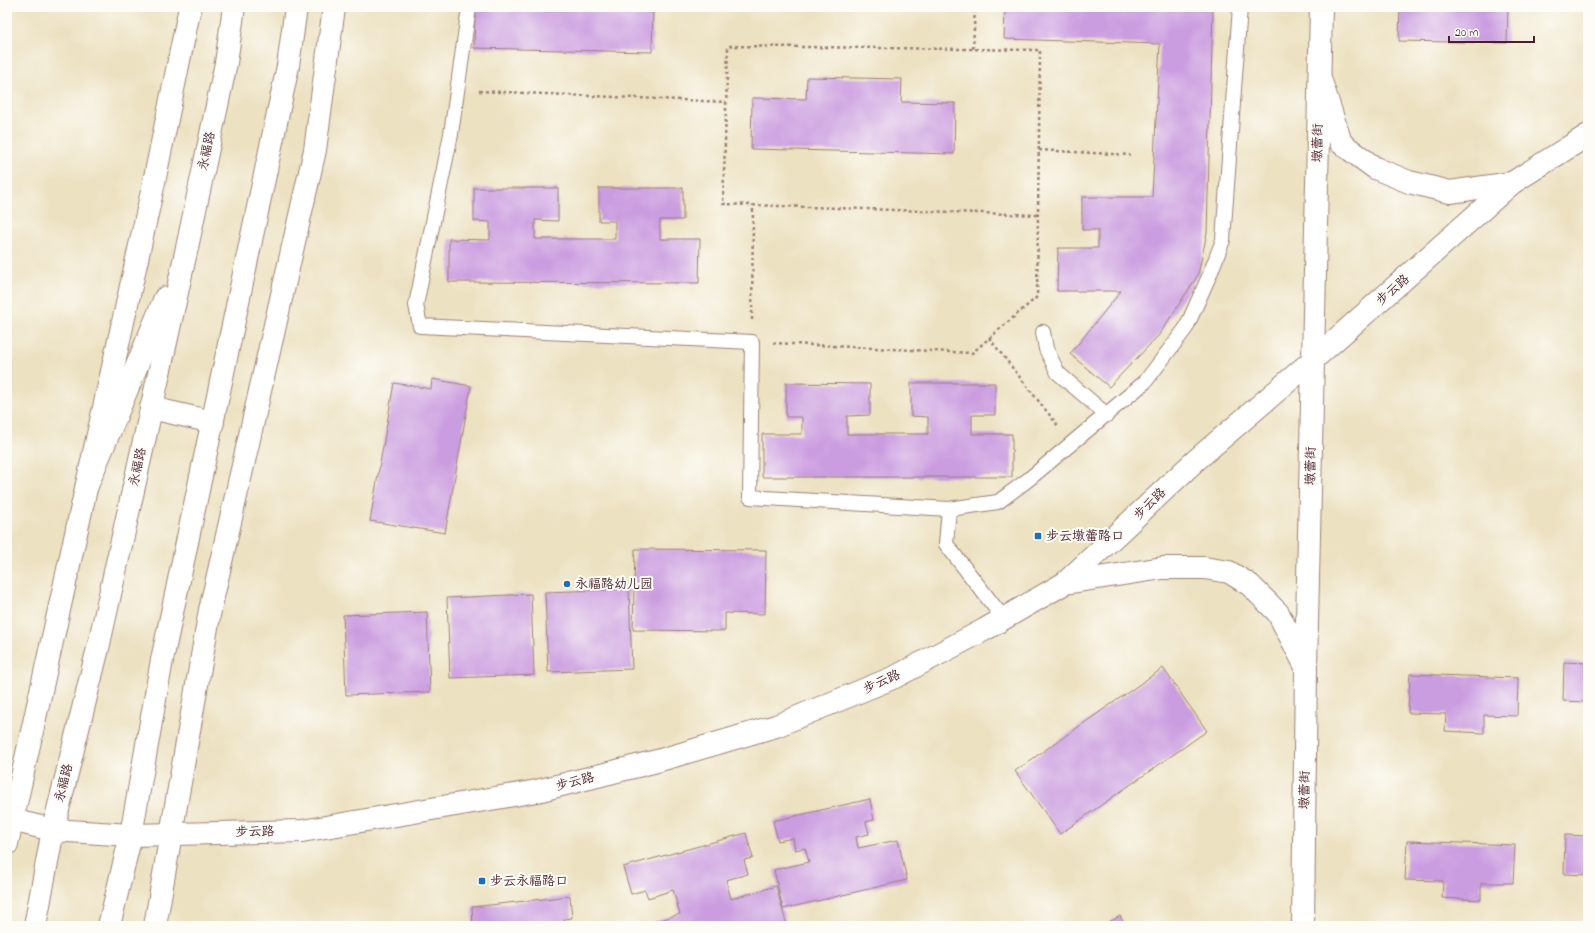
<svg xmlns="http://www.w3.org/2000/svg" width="1595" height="933" font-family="'Indie Flower','LXGW WenKai TC',sans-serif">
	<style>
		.building { fill: #ca9ce0 }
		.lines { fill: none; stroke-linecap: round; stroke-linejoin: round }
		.service-casing { stroke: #9b8076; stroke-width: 16 }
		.minor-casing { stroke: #9b8076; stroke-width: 24 }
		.tertiary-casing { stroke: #9b8076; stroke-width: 24 }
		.secondary-casing { stroke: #9b8076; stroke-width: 24 }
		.path { stroke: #9b8076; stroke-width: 2.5; stroke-dasharray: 3 3; stroke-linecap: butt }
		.service { stroke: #fff; stroke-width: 14 }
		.minor { stroke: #fff; stroke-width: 22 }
		.tertiary { stroke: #fff; stroke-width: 22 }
		.secondary { stroke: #fff; stroke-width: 22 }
		.poi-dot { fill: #1f6fb2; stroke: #fdfcf7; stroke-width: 1.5 }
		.labels { text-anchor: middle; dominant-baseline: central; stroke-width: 4; stroke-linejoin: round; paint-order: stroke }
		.street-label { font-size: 13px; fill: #4a1f2b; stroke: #fdfcf7 }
		.poi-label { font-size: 13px; fill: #4a1f2b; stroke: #fdfcf7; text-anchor: start }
	</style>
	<rect width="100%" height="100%" fill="#fdfcf7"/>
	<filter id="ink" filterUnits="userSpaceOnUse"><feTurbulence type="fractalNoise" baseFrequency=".025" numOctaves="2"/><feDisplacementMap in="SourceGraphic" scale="8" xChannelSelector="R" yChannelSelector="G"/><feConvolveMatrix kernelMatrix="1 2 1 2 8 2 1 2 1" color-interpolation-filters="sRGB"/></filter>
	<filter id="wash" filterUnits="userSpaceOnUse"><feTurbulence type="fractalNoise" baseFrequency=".012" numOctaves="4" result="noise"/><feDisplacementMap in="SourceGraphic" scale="16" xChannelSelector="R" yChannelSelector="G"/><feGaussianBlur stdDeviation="0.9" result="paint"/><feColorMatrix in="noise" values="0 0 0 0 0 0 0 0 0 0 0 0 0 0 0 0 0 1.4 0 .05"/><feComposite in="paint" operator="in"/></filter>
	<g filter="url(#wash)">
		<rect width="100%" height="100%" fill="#ece1c1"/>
		<g id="blocks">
			<g class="building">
				<polygon points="475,7 653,7 652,52 474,48"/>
				<polygon points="1005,7 1213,7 1207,233 1198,275 1159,335 1109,387 1070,354 1121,291 1057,291 1058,248 1098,248 1098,230 1082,230 1082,197 1152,197 1160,44 1004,39"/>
				<polygon points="1400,7 1508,7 1507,43 1399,41"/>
				<polygon points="807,77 902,79 901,102 955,103 954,154 751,149 752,98 806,99"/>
				<polygon points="474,188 558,188 558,221 535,220 535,239 615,239 615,221 599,221 599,188 683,188 683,220 660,220 660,239 700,239 699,283 449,282 449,239 490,240 490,222 474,221"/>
				<polygon points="432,379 471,386 445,533 370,521 394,383 431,389"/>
				<polygon points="786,383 870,384 870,415 847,416 847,434 928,434 928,417 911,416 911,383 995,383 995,415 972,415 972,434 1012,434 1012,477 762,477 762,434 802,434 802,417 786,417"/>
				<polygon points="635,549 766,550 765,614 725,613 725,631 633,630"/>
				<polygon points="629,589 632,669 548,672 545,592"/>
				<polygon points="531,594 534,675 450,678 447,598"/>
				<polygon points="427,612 430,692 346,695 343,615"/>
				<polygon points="1564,662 1588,663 1588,702 1563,701"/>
				<polygon points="1163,668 1207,731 1060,834 1015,771"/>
				<polygon points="1410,674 1518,678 1517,716 1484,715 1484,733 1445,731 1446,714 1408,713"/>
				<polygon points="870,799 874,820 866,822 869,834 856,837 858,848 898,840 907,880 783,909 774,870 809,862 805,848 795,850 793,838 778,841 773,821"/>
				<polygon points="746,833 753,858 744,860 748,874 726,880 731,899 776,886 787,926 639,926 680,914 673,890 648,898 645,890 631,894 623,867"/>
				<polygon points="1565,835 1588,836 1588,875 1564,874"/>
				<polygon points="1407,841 1515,845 1513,883 1481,883 1481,900 1442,898 1443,881 1405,880"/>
				<polygon points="570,896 572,918 564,919 565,926 473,926 472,907"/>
				<polygon points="1120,916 1125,926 1102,926"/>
			</g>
		</g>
	</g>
	<g filter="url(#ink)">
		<use href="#blocks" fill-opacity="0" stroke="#9b8076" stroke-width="1"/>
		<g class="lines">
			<g class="service-casing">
				<g id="service">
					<polyline points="469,7 451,134 416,305 420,326 752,342 750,497 949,509 946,544 1004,619"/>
					<polyline points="1043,332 1046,349 1058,373 1107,415"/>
					<polyline points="949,509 998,502 1029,479 1145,382 1186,328 1210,274 1223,240 1240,7"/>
				</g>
			</g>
			<g class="minor-casing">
				<g id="minor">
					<polyline points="7,844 153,187 190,7"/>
					<polyline points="155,926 210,610 315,150 334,7"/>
					<polyline points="1303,926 1306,667 1321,7"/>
				</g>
			</g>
			<g class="tertiary-casing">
				<g id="tertiary">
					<polyline points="1320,78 1341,143 1375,168 1409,182 1450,192 1512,183"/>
					<polyline points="1065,583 1163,568 1204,568 1229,572 1250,585 1278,613 1306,667"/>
					<polyline points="7,819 53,830 131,835 302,831 537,791 657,761 776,726 895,677 984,630 1065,583 1195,461 1314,359 1512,183 1588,135"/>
				</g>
			</g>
			<g class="secondary-casing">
				<g id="secondary">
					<polyline points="151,408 213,422"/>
					<polyline points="86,488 165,298"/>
					<polyline points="35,926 53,830 99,644 188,243 226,63 234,7"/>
					<polyline points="109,926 131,835 162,660 288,66 296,7"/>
				</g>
			</g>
			<g class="path">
				<polyline points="973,49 975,7"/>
				<polyline points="479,91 726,102"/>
				<polyline points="1039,150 1130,155"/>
				<polyline points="752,320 753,205"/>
				<polyline points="989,338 1059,427"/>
				<polyline points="773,343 972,353 1037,297 1040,50 728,46 723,204 1038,215"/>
			</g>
			<use href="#service" class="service"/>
			<use href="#minor" class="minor"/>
			<use href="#tertiary" class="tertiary"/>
			<use href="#secondary" class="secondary"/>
		</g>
	</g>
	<g class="poi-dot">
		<rect x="1034" y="532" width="8" height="8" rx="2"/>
		<circle cx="567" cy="584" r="4"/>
		<rect x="478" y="877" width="8" height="8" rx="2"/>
	</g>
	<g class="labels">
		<g class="street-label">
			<text transform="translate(1318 143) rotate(-89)">墩蕾街</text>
			<text transform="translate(207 151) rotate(-78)">永福路</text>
			<text transform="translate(1393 290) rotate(-41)">步云路</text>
			<text transform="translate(1311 466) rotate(-89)">墩蕾街</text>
			<text transform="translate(138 467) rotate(-78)">永福路</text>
			<text transform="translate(1150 504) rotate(-44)">步云路</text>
			<text transform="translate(882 682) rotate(-24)">步云路</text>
			<text transform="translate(575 782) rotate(-14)">步云路</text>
			<text transform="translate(64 783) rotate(-76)">永福路</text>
			<text transform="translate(1305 790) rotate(-89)">墩蕾街</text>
			<text transform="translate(255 832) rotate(-1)">步云路</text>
		</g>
		<g class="poi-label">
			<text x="1046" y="536">步云墩蕾路口</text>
			<text x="575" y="584">永福路幼儿园</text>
			<text x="490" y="881">步云永福路口</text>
		</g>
	</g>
	<rect width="1595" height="933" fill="none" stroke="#fdfcf7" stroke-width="24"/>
	<path d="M1449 36v6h85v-6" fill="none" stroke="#4a1f2b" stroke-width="2"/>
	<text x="1455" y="36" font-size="12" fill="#4a1f2b" stroke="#fdfcf7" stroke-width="3" paint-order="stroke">20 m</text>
</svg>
